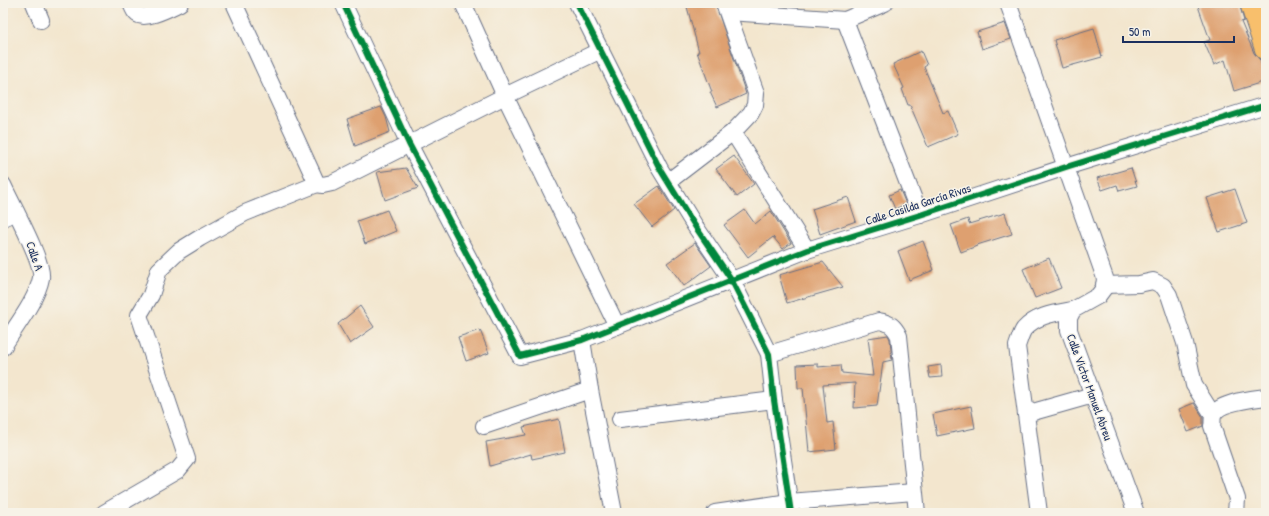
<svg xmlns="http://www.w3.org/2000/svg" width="1269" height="516" font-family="'Patrick Hand',sans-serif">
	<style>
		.building { fill: #dea06f }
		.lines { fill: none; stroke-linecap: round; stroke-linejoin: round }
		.street-casing { stroke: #676f85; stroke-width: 18 }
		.primary-casing { stroke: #676f85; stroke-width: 24 }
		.street { stroke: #fff; stroke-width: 16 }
		.primary { stroke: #f8bf6c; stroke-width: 22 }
		.cycleway-casing { stroke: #f7f3e8; stroke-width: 8 }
		.cycleway { stroke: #00873e; stroke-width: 6 }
		.labels { text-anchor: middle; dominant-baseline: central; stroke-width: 3; stroke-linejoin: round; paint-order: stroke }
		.street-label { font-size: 12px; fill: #1b2f5e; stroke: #f7f3e8 }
	</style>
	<rect width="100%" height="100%" fill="#f7f3e8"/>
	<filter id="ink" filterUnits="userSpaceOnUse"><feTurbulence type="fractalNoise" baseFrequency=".025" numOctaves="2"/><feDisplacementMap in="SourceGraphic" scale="8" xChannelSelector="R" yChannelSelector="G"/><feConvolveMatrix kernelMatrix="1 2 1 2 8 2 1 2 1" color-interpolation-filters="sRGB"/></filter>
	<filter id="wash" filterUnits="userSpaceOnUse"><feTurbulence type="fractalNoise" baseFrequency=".012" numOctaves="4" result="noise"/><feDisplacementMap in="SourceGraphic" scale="16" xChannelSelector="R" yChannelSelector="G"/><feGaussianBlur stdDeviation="0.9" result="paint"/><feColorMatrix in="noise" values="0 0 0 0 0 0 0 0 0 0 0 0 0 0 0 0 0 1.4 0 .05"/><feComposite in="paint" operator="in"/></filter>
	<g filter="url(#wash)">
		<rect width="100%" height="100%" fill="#f3e6ce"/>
		<g id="blocks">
			<g class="building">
				<polygon points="686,3 715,3 746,94 717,107 710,92 712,92 697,52 699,52"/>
				<polygon points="1208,3 1239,3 1244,21 1241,22 1254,53 1260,60 1266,81 1234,91 1225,60 1214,65 1204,42 1210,40 1198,6"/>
				<polygon points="1005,23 1011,39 982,49 977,32"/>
				<polygon points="1094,28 1102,57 1062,68 1054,40"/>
				<polygon points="921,51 927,65 924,67 943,113 948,111 958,134 928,147 910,105 908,105 902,89 904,88 893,64"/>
				<polygon points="381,107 386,117 390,132 355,146 347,119"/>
				<polygon points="734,156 754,184 737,197 716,169"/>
				<polygon points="406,168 418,188 385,200 377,172"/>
				<polygon points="1131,168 1137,186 1119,191 1117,185 1102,190 1097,178"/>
				<polygon points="659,186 674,210 652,227 634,204"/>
				<polygon points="1235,189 1247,223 1219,232 1207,198"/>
				<polygon points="900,190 906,204 895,209 889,195"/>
				<polygon points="848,197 856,221 820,234 812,209"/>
				<polygon points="387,210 396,231 365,244 357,221"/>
				<polygon points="745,210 755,224 771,211 791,243 783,249 773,237 748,257 724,225"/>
				<polygon points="1005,213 1012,234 977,245 977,246 961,252 951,225 968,219 969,224"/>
				<polygon points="923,241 934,270 909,280 898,251"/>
				<polygon points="695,243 711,266 684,286 667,263"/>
				<polygon points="1049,258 1061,288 1035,298 1023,269"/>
				<polygon points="823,262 843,287 787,303 779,275"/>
				<polygon points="360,306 374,327 350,344 338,324"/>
				<polygon points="480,330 489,353 466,361 458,337"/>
				<polygon points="888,335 890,339 892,360 883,362 877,406 854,408 855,383 823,385 827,423 833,422 836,449 809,452 803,388 798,388 797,365 818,364 818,367 841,365 842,373 873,376 868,338"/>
				<polygon points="941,365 942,377 930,378 928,367"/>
				<polygon points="1194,403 1203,417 1203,426 1188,432 1179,409"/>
				<polygon points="971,406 975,428 937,436 933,414"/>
				<polygon points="559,419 565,452 532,459 531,454 490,466 486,442 526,435 523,427"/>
			</g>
		</g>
	</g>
	<g filter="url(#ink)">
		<use href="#blocks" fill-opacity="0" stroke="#676f85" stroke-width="1"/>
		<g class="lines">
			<g class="street-casing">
				<g id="street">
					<polyline points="34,3 41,20"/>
					<path d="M131 3C132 6 134 12 137 14 146 21 171 7 180 3"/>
					<polyline points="234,3 317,184 323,185 332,183 505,96 601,50"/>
					<polyline points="343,3 409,144 520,356 582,340 807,250 920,215 1066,167 1266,105"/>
					<polyline points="463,3 505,96 617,326"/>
					<polyline points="577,3 660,169 695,226 731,279 769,354 774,400 791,513"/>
					<polyline points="1008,3 1105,278 1104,288 1098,296 1073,310 1069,318 1069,330 1136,513"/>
					<polyline points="728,12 845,20 885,3"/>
					<polyline points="845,20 920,215"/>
					<polyline points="733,132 807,250"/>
					<polyline points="669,181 733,132 751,113 755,105 756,93 724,3"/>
					<path d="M3 185C11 203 44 262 41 278 37 300 15 327 3 347"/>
					<polyline points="3,218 16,212"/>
					<polyline points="1104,285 1139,284 1153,281 1163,286 1169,295 1185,343 1194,385 1213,415"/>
					<polyline points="582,340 590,390 614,513"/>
					<path d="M769 354 879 321C890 323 894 326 899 336L917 513"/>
					<polyline points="1026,414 1093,395"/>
					<polyline points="620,419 774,400"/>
					<polyline points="484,426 590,390"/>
					<polyline points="104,513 178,470 187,459 139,315 151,295 159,270 179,251 200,238 245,213 317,184"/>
					<polyline points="715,513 789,502 914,492"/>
					<path d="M1039 513 1017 346C1019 341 1021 333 1024 329 1036 315 1056 313 1073 310"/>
					<path d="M1236 513 1237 499 1212 426C1213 423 1212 419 1213 416 1217 402 1253 399 1266 397"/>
				</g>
			</g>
			<g class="primary-casing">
				<polyline id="primary" points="1251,3 1266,49"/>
			</g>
			<use href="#street" class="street"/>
			<use href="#primary" class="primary"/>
			<g class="cycleway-casing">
				<g id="cycleway">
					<polyline points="343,3 409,144 520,356 582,340 807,250 920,215 1066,167 1266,105"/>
					<polyline points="577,3 660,169 695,226 731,279 769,354 774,400 791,513"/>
				</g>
			</g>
			<use href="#cycleway" class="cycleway"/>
		</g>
	</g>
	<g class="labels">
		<g class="street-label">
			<text transform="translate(918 204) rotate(-18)">Calle Casilda García Rivas</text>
			<text transform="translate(35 256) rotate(71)">Calle A</text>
			<text transform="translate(1090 387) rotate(70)">Calle Víctor Manuel Abreu</text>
		</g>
	</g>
	<rect width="1269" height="516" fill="none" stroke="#f7f3e8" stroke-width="16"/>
	<path d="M1123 36v6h111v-6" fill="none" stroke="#1b2f5e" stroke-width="2"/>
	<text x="1129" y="36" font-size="12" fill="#1b2f5e" stroke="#f7f3e8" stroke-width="3" paint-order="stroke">50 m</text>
</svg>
